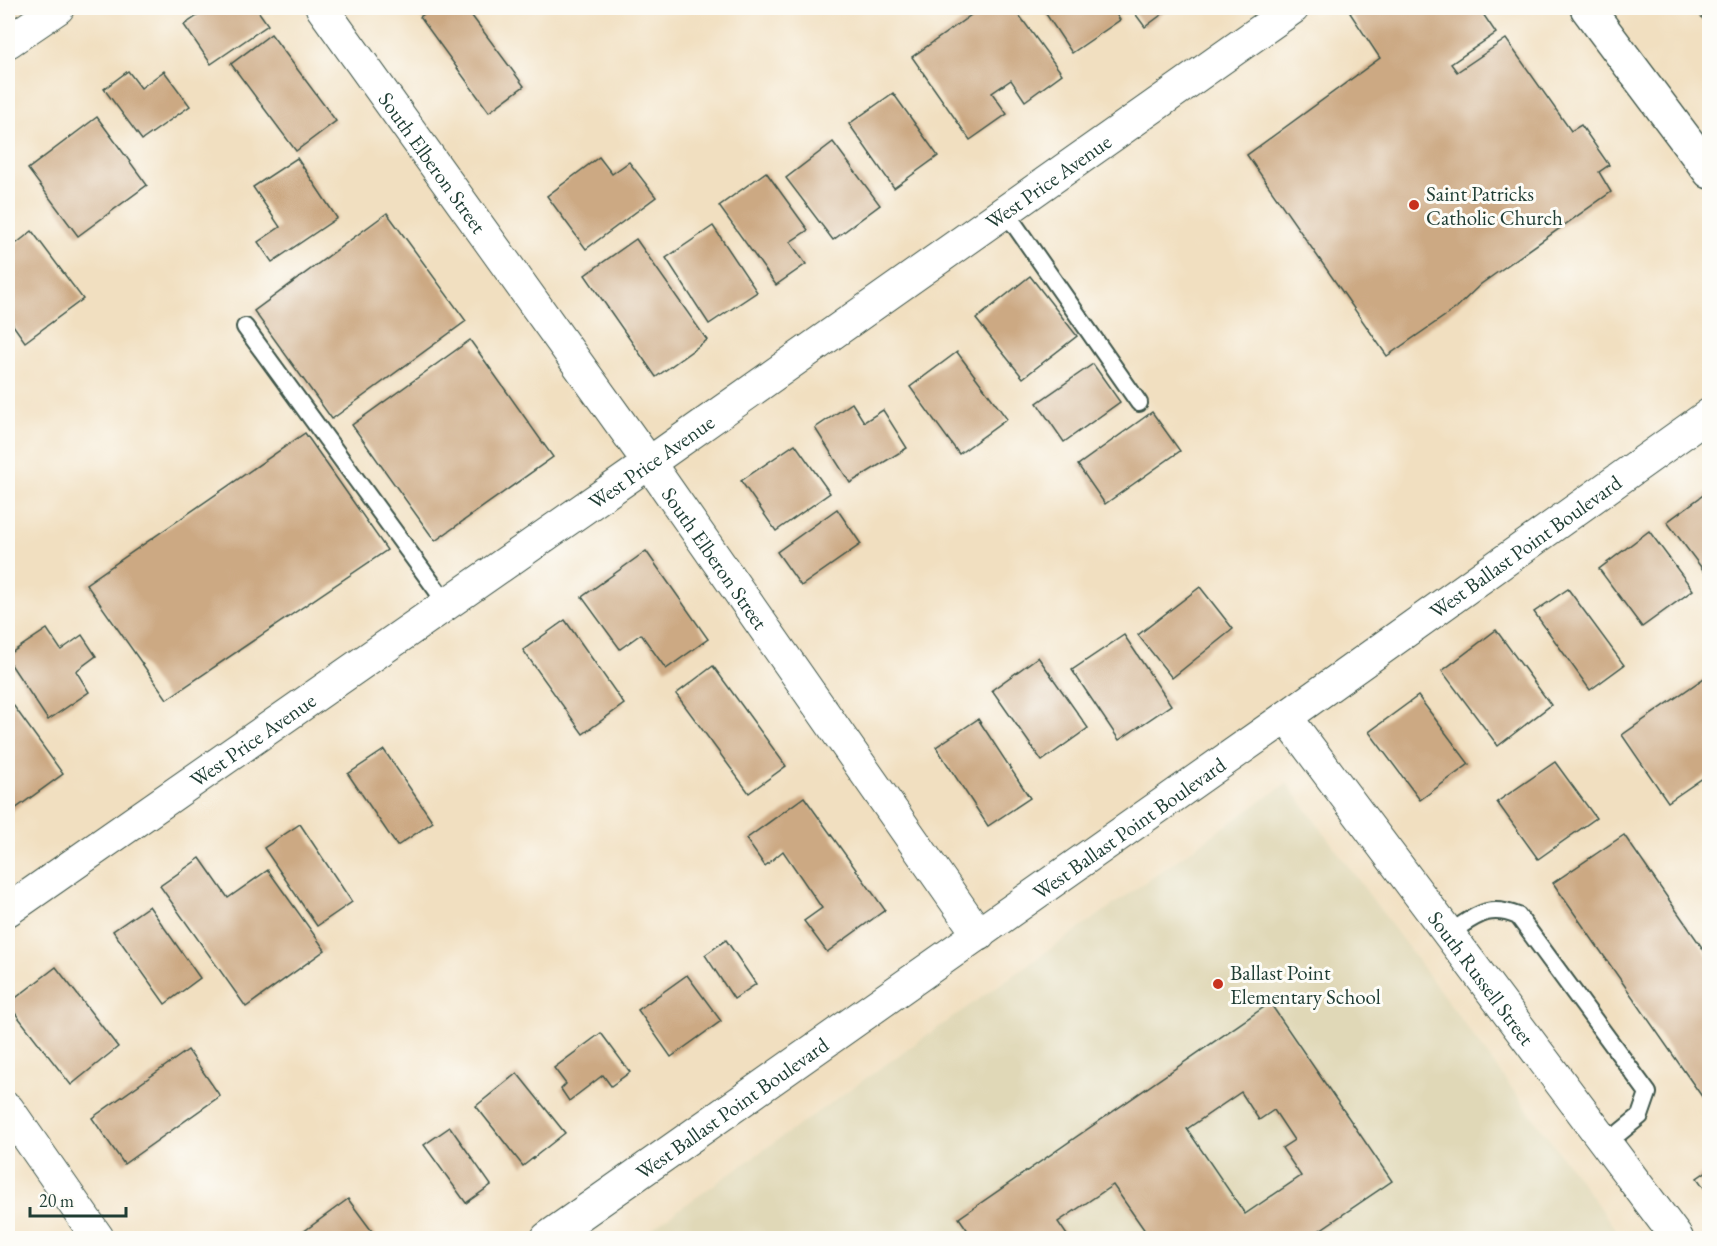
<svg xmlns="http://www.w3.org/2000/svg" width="1717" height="1246" font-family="'EB Garamond',serif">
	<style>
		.built { fill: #e0d8b7 }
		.building { fill: #cca983; fill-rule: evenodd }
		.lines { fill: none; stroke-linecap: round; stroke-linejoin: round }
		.lane-casing { stroke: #3e5549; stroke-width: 20 }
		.street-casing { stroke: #3e5549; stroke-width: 34 }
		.secondary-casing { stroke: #3e5549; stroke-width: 36 }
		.lane { stroke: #fff; stroke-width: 16 }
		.street { stroke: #fff; stroke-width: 32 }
		.secondary { stroke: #fff; stroke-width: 33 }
		.poi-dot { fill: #c8321e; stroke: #fdfcf7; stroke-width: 2 }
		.labels { text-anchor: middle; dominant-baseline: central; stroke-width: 6; stroke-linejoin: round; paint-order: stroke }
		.street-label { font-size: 21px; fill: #1f3d34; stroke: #fdfcf7 }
		.poi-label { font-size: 21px; fill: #1f3d34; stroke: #fdfcf7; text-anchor: start }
	</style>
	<rect width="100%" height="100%" fill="#fdfcf7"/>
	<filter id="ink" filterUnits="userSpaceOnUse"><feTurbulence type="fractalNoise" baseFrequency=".0167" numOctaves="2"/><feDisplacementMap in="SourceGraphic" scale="12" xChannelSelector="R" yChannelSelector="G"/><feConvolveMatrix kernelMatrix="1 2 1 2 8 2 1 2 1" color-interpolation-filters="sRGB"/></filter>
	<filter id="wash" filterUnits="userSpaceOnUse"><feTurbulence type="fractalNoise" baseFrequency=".008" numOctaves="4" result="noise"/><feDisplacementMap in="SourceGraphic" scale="24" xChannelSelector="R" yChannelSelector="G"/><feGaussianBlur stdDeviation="1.35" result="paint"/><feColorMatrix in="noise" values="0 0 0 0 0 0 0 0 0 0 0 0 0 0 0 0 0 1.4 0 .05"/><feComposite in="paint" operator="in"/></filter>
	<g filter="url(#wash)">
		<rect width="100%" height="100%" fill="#f1dfc0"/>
		<polygon class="built" points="1287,783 1622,1238 638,1238"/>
		<g id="blocks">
			<g class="building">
				<polygon points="200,8 256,8 268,25 211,64 184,25 203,12"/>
				<polygon points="432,8 466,8 524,86 489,112 420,17"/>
				<polygon points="981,8 1014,8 1062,74 1025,101 1011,80 992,93 1007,114 970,140 912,57"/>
				<polygon points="1042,8 1112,8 1120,20 1072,53"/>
				<polygon points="1131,8 1167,8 1165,12 1145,27"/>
				<polygon points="1357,8 1479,8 1496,33 1451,64 1457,72 1506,39 1571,131 1581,125 1609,165 1599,172 1611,192 1481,284 1455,309 1387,356 1247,155 1380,58 1350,13"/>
				<polygon points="1694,8 1710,8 1710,28 1703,19"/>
				<polygon points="271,34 336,121 296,151 231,64"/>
				<polygon points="128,71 141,88 164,71 190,106 142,140 104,89"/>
				<polygon points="893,93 938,156 894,188 849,124"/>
				<polygon points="97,117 147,185 78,236 28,169"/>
				<polygon points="833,142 880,205 833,240 786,178"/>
				<polygon points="599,157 612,174 629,162 656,197 586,249 547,196"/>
				<polygon points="297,158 337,218 272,262 258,242 280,227 253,187"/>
				<polygon points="766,172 808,230 790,242 806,264 776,285 719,206"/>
				<polygon points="387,213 466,321 332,419 254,311"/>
				<polygon points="713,226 757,292 709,324 666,258"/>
				<polygon points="32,231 83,299 25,342 8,318 8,250"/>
				<polygon points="636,239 707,340 656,377 585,275"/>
				<polygon points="1030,276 1077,336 1023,378 976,319"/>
				<polygon points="470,340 553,457 435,541 352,425"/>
				<polygon points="957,352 1007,419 959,454 910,387"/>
				<polygon points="1093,364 1120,402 1064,442 1037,403"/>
				<polygon points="852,403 864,422 883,410 907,448 850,483 815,428"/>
				<polygon points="1152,412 1180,451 1105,504 1078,465"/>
				<polygon points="305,433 387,550 167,699 86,584"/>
				<polygon points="795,444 830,493 776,531 741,481"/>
				<polygon points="1710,490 1710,579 1667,522"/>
				<polygon points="837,509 861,544 801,586 777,552"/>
				<polygon points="1649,531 1693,590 1642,627 1599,569"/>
				<polygon points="646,551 708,639 666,669 641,634 620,649 582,597"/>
				<polygon points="1200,587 1233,629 1172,678 1138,635"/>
				<polygon points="1568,589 1624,665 1590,690 1534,612"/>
				<polygon points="565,620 624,704 583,734 523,650"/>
				<polygon points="47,629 61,650 82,635 96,656 76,671 89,692 48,720 8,660 8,655"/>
				<polygon points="1496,630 1551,705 1498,746 1442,671"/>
				<polygon points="1124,635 1171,705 1119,740 1072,670"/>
				<polygon points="1038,657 1088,728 1042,761 992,690"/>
				<polygon points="713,666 786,766 749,793 676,694"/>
				<polygon points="1710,674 1710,773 1668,802 1622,735"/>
				<polygon points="1418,696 1469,764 1420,800 1369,732"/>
				<polygon points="8,698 63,774 8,814"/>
				<polygon points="978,719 1030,798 988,826 936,747"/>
				<polygon points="384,750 433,822 397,846 348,774"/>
				<polygon points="1555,762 1596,818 1538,859 1497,802"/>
				<polygon points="804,797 885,910 827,952 804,921 822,908 783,851 765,866 746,839"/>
				<polygon points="300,824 352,902 317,926 264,848"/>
				<polygon points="1624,835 1710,959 1710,1108 1553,883"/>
				<polygon points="200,858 228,898 268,870 325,950 246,1007 160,886"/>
				<polygon points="149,906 200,978 165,1004 113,931"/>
				<polygon points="726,940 756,984 734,999 705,955"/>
				<polygon points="56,967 118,1047 71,1085 8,1004"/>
				<polygon points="687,975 721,1021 671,1057 638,1010"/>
				<path d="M1270 1003 1392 1181 1308 1238H1150L1113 1185 1058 1222 1069 1238H973L959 1218ZM1241 1092 1259 1120 1274 1110 1294 1140 1282 1148 1301 1176 1245 1214 1187 1129Z"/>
				<polygon points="601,1033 630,1072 611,1086 603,1075 569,1101 561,1089 566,1084 554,1068"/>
				<polygon points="188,1050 220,1096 124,1164 92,1118"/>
				<polygon points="517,1073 565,1133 523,1166 476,1106"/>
				<polygon points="450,1127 491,1185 466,1203 424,1145"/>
				<polygon points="1710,1169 1710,1196 1697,1178"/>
				<polygon points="348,1199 377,1238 295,1238"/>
			</g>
		</g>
	</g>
	<g filter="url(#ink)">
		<use href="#blocks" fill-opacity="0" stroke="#3e5549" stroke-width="1.5"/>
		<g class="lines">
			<g class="lane-casing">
				<g id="lane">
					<polyline points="1005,211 1139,403"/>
					<polyline points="245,327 447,604"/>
					<path d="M1449 933C1475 917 1487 903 1518 916L1648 1093 1640 1116 1607 1143"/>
				</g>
			</g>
			<g class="street-casing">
				<g id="street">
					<path id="s1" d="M322 8 649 463 979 935"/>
					<polyline points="8,42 58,8"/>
					<path id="s2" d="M1286 717 1677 1238"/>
					<path id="s3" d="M8 910 649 463 1293 8"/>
					<polyline points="8,1109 98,1238"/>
					<path id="s4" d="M547 1238 1286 717 1710 414"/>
				</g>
			</g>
			<g class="secondary-casing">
				<polyline id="secondary" points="1587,8 1710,172"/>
			</g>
			<use href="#lane" class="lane"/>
			<use href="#street" class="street"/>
			<use href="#secondary" class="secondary"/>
		</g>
	</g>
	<g class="poi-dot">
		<circle cx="1414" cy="205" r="6"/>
		<circle cx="1218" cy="984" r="6"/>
	</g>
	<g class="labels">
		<g class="street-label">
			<text stroke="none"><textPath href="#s1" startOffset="190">South Elberon Street</textPath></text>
			<text stroke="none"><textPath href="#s3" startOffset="1270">West Price Avenue</textPath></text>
			<text stroke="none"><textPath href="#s3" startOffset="784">West Price Avenue</textPath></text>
			<text stroke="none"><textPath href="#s4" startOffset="1198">West Ballast Point Boulevard</textPath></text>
			<text stroke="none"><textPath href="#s1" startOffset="676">South Elberon Street</textPath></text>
			<text stroke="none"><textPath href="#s3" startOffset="298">West Price Avenue</textPath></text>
			<text stroke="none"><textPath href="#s4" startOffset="712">West Ballast Point Boulevard</textPath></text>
			<text stroke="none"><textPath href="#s2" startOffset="326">South Russell Street</textPath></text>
			<text stroke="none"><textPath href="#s4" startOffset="226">West Ballast Point Boulevard</textPath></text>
		</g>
		<g class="poi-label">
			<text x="1426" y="193">Saint Patricks<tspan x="1426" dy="24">Catholic Church</tspan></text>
			<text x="1230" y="972">Ballast Point<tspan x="1230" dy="24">Elementary School</tspan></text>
		</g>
	</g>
	<rect width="1717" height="1246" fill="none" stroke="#fdfcf7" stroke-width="30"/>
	<path d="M30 1207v9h96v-9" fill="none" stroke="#1f3d34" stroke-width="3"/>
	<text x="39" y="1207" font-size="18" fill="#1f3d34" stroke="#fdfcf7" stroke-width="4.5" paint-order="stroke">20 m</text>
</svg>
